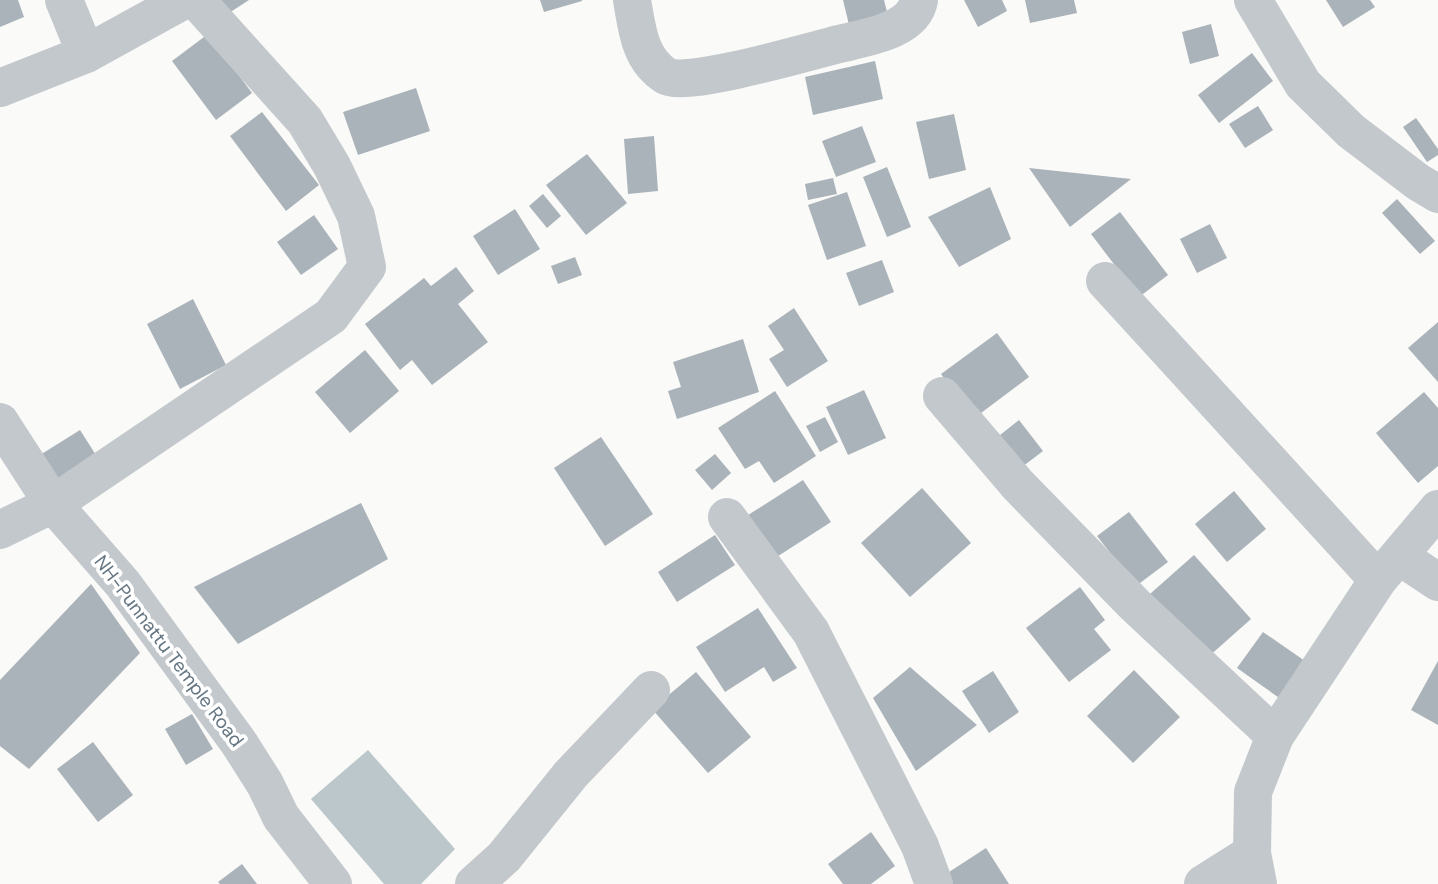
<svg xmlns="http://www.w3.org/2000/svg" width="1438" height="884" font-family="'DM Sans',sans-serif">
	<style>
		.water { fill: #bbc7cb }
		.building { fill: #aab3b9 }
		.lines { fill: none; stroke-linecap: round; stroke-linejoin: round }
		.minor { stroke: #c3c8cc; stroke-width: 38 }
		.labels { text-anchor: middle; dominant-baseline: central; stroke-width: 7; stroke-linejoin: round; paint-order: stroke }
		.street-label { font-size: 19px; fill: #657683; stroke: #fff }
	</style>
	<rect width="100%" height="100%" fill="#fafaf8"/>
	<polygon class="water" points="368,750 455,849 421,884 384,884 311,799"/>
	<g class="building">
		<polygon points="0,0 18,0 24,17 0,27"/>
		<polygon points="220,0 249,0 229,13"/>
		<polygon points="540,0 582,0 582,1 544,12"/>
		<polygon points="843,0 884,0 890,24 851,33"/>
		<polygon points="964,0 1002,0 1007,11 978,27"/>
		<polygon points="1025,0 1074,0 1077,13 1030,23"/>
		<polygon points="1326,0 1370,0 1375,7 1343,27"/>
		<polygon points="1211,24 1219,56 1190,64 1182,32"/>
		<polygon points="208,34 252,93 216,120 172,61"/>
		<polygon points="1252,53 1273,81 1219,123 1198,95"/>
		<polygon points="875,61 883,99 813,115 805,77"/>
		<polygon points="416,88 430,131 358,155 343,112"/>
		<polygon points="1258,106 1273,130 1245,148 1229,124"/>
		<polygon points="262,112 319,185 286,211 230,136"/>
		<polygon points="954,114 966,170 929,179 916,122"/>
		<polygon points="1416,118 1438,149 1438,155 1427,162 1403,127"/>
		<polygon points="862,126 876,162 836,177 822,141"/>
		<polygon points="654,136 658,191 628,194 624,139"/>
		<polygon points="587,154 627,203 586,235 546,185"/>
		<polygon points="887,167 911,227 887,237 863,177"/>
		<polygon points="1029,168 1131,179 1070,227"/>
		<polygon points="833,178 837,194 808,200 805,184"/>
		<polygon points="990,187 1011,239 959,267 928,217"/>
		<polygon points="847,192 866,246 827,260 808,205"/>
		<polygon points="543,194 561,216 547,228 529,206"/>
		<polygon points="1397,199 1435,241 1420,254 1382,213"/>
		<polygon points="515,209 540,249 498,275 473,236"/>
		<polygon points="1120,212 1168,275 1139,297 1091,234"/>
		<polygon points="314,215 338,249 301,275 277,242"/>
		<polygon points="1210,224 1227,258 1197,273 1180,239"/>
		<polygon points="575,257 582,275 558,284 551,266"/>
		<polygon points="882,260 894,292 859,306 846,273"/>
		<polygon points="456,267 474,291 458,304 488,342 432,385 412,360 400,370 365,324 424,278 431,286"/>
		<polygon points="193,299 226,365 180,389 147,324"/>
		<polygon points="794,308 828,361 787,387 769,359 784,350 768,326"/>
		<polygon points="1438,322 1438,382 1408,348"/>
		<polygon points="997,333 1029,377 973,419 941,374"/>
		<polygon points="743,339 759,392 677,419 668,391 681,387 673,362"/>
		<polygon points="365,350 399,391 350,433 315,392"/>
		<polygon points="864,390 886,438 848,455 826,407"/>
		<polygon points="775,391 816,456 774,483 759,461 745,469 718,428"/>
		<polygon points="1424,392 1438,408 1438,466 1418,483 1376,433"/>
		<polygon points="825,417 838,442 820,452 806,426"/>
		<polygon points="1019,420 1043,451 1018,470 995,439"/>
		<polygon points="80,430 101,463 61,488 40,455"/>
		<polygon points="601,437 653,514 605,546 554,468"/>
		<polygon points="715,454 731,473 712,490 695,470"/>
		<polygon points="803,480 831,522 772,560 745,517"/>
		<polygon points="922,488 971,543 910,597 861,543"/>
		<polygon points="1234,491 1266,529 1227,562 1195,524"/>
		<polygon points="361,503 388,559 238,644 194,587"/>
		<polygon points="1129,512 1168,562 1136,586 1097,536"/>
		<polygon points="715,535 735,565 677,602 658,572"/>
		<polygon points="1194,555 1251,619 1207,658 1150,594"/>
		<polygon points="91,584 140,653 29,769 0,746 0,680"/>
		<polygon points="1080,587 1105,620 1094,629 1111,650 1069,682 1026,628"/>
		<polygon points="758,608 797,668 773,682 764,667 725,692 696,647"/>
		<polygon points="1263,632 1305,661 1285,702 1237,668"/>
		<polygon points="1438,661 1438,725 1411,710"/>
		<polygon points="910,667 977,725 916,771 873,698"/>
		<polygon points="1134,670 1180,717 1133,763 1087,716"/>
		<polygon points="993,671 1019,712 989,733 962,691"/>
		<polygon points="696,672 751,737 708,773 652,709"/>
		<polygon points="192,714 213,749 186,765 165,729"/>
		<polygon points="93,742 133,795 98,822 57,769"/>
		<polygon points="871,832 895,866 871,884 843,884 828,864"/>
		<polygon points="986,848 1009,884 952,884 946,874"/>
		<polygon points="242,864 257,884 220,884 218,882"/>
	</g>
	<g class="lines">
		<g class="minor">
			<polyline points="64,0 86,54"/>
			<path d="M632 0C637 28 639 59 666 76 684 88 812 51 839 44 864 38 914 31 919 0"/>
			<polyline points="1253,0 1303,84 1351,131 1418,182 1438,194"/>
			<polyline points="0,88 86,54 184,0"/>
			<polyline points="1105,281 1378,580"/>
			<polyline points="942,396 1018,485 1135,605 1275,736"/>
			<polyline points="0,422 53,504 123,584 239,743 265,784 281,817 333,884"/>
			<polyline points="727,517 811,632 920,846 934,884"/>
			<polyline points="0,530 53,504 331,316 367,267 356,216 332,166 305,121 196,0"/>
			<polyline points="1399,556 1438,582"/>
			<polyline points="474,884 504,857 571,774 651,690"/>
			<polyline points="1203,884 1252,853"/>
			<polyline points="1258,884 1252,853 1253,792 1275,736 1378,580 1438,509"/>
		</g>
	</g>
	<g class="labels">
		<g class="street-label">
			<text transform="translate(169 651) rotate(53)">NH-Punnattu Temple Road</text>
		</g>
	</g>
</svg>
